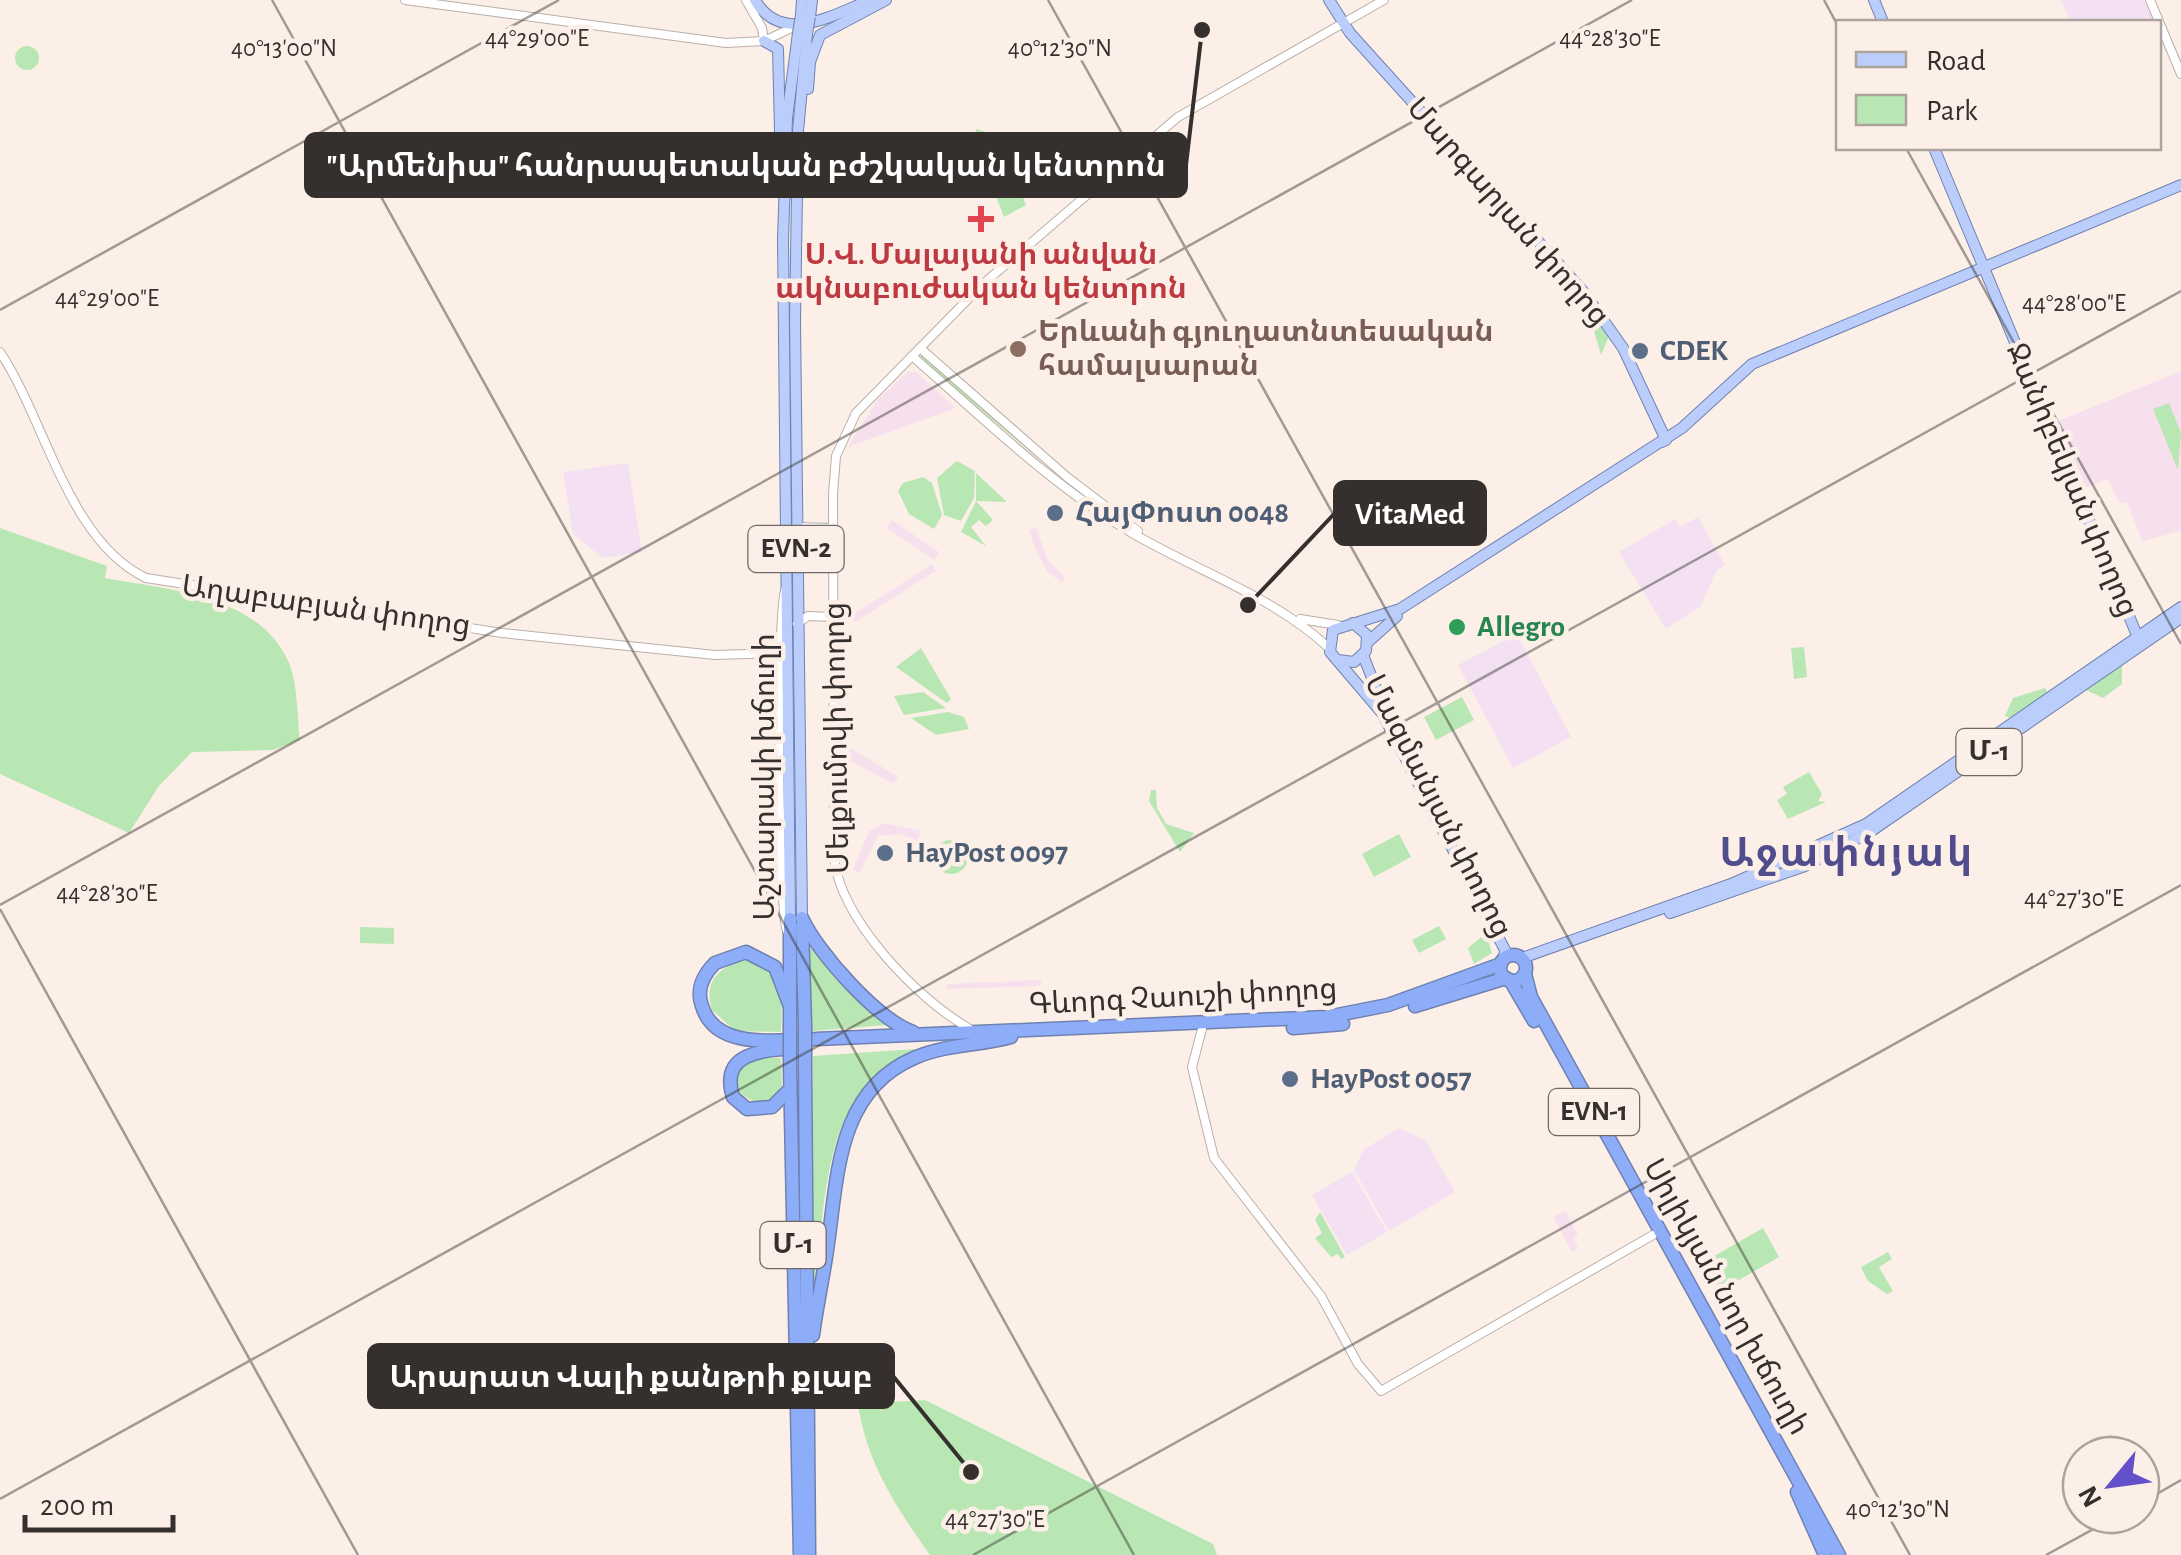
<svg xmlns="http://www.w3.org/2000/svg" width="2181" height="1555" font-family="'Alegreya Sans','Noto Sans Armenian',sans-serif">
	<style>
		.industrial { fill: #f7e0ed }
		.education { fill: #f3e1f3 }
		.green { fill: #b8e7b3 }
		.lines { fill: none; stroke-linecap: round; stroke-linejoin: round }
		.minor-casing { stroke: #bbafa7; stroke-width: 10 }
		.major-casing { stroke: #6f81b1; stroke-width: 12 }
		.highway-casing { stroke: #6f81b1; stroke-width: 15 }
		.minor { stroke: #fff; stroke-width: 8 }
		.major { stroke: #bbcefb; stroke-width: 10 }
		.highway { stroke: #8eadf8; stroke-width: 12 }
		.major-bridge-casing { stroke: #6f81b1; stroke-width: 12; stroke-linecap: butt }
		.highway-bridge-casing { stroke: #6f81b1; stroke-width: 15; stroke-linecap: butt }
		.major-bridge { stroke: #bbcefb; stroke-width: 10 }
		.highway-bridge { stroke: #8eadf8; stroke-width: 12 }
		.ticks { fill: none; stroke: #35302d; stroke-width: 2.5; stroke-opacity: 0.45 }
		.health-dot { fill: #e0444e; stroke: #fcefe7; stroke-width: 4 }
		.education-dot { fill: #8d6e63; stroke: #fcefe7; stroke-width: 4 }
		.service-dot { fill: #5c6f8a; stroke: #fcefe7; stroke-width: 4 }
		.leisure-dot { fill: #2e9e5b; stroke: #fcefe7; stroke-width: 4 }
		.labels { text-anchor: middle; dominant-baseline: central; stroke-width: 9; stroke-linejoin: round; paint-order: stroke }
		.shield { fill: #fcefe7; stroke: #716965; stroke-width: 2.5 }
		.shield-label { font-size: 28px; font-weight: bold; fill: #35302d }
		.street-label { font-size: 30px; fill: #35302d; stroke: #fcefe7 }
		.health-label { font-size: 30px; font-weight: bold; fill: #be3a42; stroke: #fcefe7 }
		.education-label { font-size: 30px; font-weight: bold; fill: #785e54; stroke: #fcefe7; text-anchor: start }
		.service-label { font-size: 30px; font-weight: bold; fill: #4e5e75; stroke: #fcefe7; text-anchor: start }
		.leisure-label { font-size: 30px; font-weight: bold; fill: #27864d; stroke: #fcefe7; text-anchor: start }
		.district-label { font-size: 40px; font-weight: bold; letter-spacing: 2.5px; fill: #514d8c; stroke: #fcefe7 }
		.ticks-label { font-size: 25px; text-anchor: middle; fill: #35302d; stroke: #fcefe7; stroke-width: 9; stroke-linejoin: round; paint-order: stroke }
		.leader { fill: none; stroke: #35302d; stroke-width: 4 }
		.callout-dot { fill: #35302d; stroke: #fcefe7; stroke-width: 4 }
		.callout { fill: #35302d; stroke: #35302d; stroke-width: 4 }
		.callout-label { font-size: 32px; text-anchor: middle; font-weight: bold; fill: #fff }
	</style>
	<rect width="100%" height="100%" fill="#fcefe7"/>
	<g class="industrial">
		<polygon points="2181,371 2181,531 2142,541 2127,502 2120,504 2108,479 2084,489 2058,421"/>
		<polygon points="908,372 916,372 956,408 848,447 878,399"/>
		<polygon points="892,520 939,552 934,560 887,528"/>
		<polygon points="1036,527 1047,559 1065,578 1062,583 1047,571 1036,551 1029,530"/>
		<polygon points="932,564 936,571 855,622 851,616"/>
		<polygon points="843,743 898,777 894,784 840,756"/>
		<polygon points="884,823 921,831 917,841 900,834 878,836 860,872 853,870 869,831"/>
		<polygon points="1041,980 1041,986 947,989 947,984"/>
		<polygon points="1565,1211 1578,1235 1573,1239 1578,1248 1572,1252 1553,1217"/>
	</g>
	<g class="education">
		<polygon points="2061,0 2144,0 2154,22 2071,22"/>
		<polygon points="628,463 642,552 603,558 573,534 563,472"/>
		<polygon points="1698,517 1725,565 1716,571 1701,606 1666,629 1619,552 1675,519 1680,527"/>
		<polygon points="1517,634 1571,737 1513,768 1458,665"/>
		<polygon points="1399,1128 1426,1141 1455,1192 1389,1231 1354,1170 1363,1150"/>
		<polygon points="1352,1172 1387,1232 1347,1255 1312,1195"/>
	</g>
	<g class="green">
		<circle cx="27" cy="58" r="12"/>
		<polygon points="976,129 998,136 1026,205 1004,217 983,164 969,163"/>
		<polygon points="1587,307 1609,336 1601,355"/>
		<polygon points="925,353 1086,498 922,361 919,357"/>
		<polygon points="2169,403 2181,433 2178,470 2153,409"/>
		<polygon points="957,461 975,471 974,498 961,521 944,515 937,478"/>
		<polygon points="976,473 1007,502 976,501 993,520 986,526 979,520 971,527 986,546 961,532 976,501"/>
		<polygon points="923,477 932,483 942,515 934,529 909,514 898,491 903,483"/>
		<path d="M0 528 107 566 105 578C167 590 259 594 289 663 298 685 297 716 300 740L273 750 192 752 159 786 129 833 0 774Z"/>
		<polygon points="1804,647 1807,677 1794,679 1791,648"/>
		<polygon points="921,648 951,699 947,703 896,667"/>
		<polygon points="2122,664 2122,684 2103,698 2086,690"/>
		<polygon points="2045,688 2049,696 2014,719 2005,716 2013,698"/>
		<polygon points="923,692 946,708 904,715 894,696"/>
		<polygon points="1462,697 1474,720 1436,740 1424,717"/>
		<polygon points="948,712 964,717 969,729 936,735 911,718"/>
		<polygon points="1809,772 1822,794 1818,801 1826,802 1788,819 1777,800 1787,794 1783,787"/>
		<polygon points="1151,790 1156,790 1157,808 1166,824 1194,833 1180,852 1149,801"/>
		<polygon points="1399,834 1411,857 1374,877 1362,854"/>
		<circle cx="951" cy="857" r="17"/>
		<polygon points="1439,926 1446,939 1419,953 1412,940"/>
		<polygon points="360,927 394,928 394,944 360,943"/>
		<polygon points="1486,933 1492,953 1474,964 1468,948"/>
		<polygon points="812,948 888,1025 812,1031 808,950"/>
		<path d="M745 959 770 968 782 992 781 1032 735 1031 712 1010C703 980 719 968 745 959Z"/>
		<path d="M915 1049C900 1066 876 1075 861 1093 823 1137 822 1234 815 1290H811L813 1056Z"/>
		<path d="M760 1058H781L782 1086 769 1101 756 1103 741 1094C731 1073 742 1065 760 1058Z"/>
		<polygon points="1320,1212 1345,1257 1341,1259 1338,1254 1331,1257 1315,1238 1322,1233 1315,1220"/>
		<polygon points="1763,1228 1779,1257 1720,1291 1704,1262"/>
		<polygon points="1888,1252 1892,1259 1879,1267 1893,1291 1887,1294 1868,1281 1861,1267"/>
		<path d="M925 1400 1213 1544 1217 1555H930C896 1507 867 1464 858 1404Z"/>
	</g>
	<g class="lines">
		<g class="minor-casing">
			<g id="minor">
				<polyline points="405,0 726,43 764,41 798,25"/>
				<polyline points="746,0 762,28 764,41"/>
				<polyline points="2150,0 2181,74"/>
				<polyline points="920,348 1067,477 1138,531"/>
				<path d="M0 352C46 421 68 541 146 578L502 633 715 655 780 653"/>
				<path d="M912 356C982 417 1051 485 1132 533 1197 571 1273 596 1329 648"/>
				<polyline points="796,527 833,528"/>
				<path d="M786 587C776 604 778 913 787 931"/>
				<polyline points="1300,619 1338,625"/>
				<polyline points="797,624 808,616 834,617"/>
				<path d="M970 1029C917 999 841 920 834 858L833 494 836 456 856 413 983 284 1178 117 1384 0"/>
				<polyline points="1202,1029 1192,1067 1214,1158 1321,1296 1358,1364 1381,1391 1653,1235"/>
			</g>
		</g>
		<g class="major-casing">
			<g id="major">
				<path d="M755 0C782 46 833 15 870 0"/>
				<polyline points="1329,0 1350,33 1582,290 1623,348 1666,440 1662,442"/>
				<polyline points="1874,0 1883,22"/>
				<polyline points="801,15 802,0"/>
				<polyline points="810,17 812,0"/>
				<polyline points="764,41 778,49 780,131"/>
				<polyline points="808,89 810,62 820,35 886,0"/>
				<polyline points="1934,148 2139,640"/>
				<polyline points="1368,642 1397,616"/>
				<polyline points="1363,655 1381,701"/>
				<polyline points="1338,660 1354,662 1366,651 1367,635 1353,623"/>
				<polyline points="1670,913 1805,866 1870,832 2181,618"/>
				<polyline points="802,918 795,321 798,131 807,34"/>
				<polyline points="790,919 783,239 787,118 798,33"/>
				<polyline points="1522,958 1731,884 1866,824 2181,607"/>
				<polyline points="1504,959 1505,950 1382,713 1330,652 1333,630 1400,609 1682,428 1752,364 2181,185"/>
			</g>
		</g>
		<g class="highway-casing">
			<g id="highway">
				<path d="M802 918C818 953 877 1019 913 1032"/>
				<polyline points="802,926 805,1025"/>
				<circle cx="1513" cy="968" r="13"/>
				<polyline points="1525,974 1531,997 1839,1555"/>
				<polyline points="1510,980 1534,1021"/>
				<path d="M790 1006 775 967 746 952 715 963C703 975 696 990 702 1006 716 1052 779 1039 816 1039L1327 1017 1388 1005 1501 964"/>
				<polyline points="1415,1006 1506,978"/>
				<polyline points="790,1025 790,919"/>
				<polyline points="1293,1028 1343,1024"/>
				<polyline points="790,1066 800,1555"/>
				<polyline points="805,1066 809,1555"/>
				<path d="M790 1089 772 1107 747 1109 733 1097C719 1051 765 1050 798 1048"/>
				<path d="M813 1335C817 1304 824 1274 828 1243 838 1173 838 1091 914 1058 946 1044 978 1046 1011 1037"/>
				<polyline points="1797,1492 1825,1555"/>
			</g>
		</g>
		<use href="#minor" class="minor"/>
		<use href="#major" class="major"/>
		<use href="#highway" class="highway"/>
		<g class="major-bridge-casing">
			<g id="major-bridge">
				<polyline points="798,33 801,15"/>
				<polyline points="807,34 810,17"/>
			</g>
		</g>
		<g class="highway-bridge-casing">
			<g id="highway-bridge">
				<polyline points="805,1025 805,1066"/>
				<polyline points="790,1066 790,1025"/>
			</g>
		</g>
		<use href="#major-bridge" class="major-bridge"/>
		<use href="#highway-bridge" class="highway-bridge"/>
	</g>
	<path class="ticks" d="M272 0 1134 1555M1048 0 1910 1555M1824 0 1838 26M1906 148 2181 644M0 310 559 0M0 905 1632 0M0 909 358 1555M0 1499 2181 291M2141 1503 2181 1480M973 1555 2181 885M2046 1555 2119 1515"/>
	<path class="health-dot" d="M976 204h10v10h10v10h-10v10h-10v-10h-10v-10h10z"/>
	<circle class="education-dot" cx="1018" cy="349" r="10"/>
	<g class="service-dot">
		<circle cx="1640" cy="351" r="10"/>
		<circle cx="1055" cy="513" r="10"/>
		<circle cx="885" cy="853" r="10"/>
		<circle cx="1290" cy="1079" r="10"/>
	</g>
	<circle class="leisure-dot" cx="1457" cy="627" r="10"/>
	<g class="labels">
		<g class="shield">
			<rect x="748.5" y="526" width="95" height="46" rx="8"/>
			<rect x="1956.5" y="729" width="65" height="46" rx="8"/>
			<rect x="1549" y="1089" width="90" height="46" rx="8"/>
			<rect x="760.5" y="1222" width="65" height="46" rx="8"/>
		</g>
		<g class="shield-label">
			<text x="796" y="549">EVN-2</text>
			<text x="1989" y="752">Մ-1</text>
			<text x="1594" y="1112">EVN-1</text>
			<text x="793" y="1245">Մ-1</text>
		</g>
		<g class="street-label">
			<text transform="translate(1508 212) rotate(49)">Մարգարյան փողոց</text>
			<text transform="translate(2072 480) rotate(67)">Ջանիբեկյան փողոց</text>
			<text transform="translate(326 606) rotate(8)">Աղաբաբյան փողոց</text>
			<text transform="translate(837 738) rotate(-91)">Մելքումովի փողոց</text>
			<text transform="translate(765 777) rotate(-90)">Աշտարակի խճուղի</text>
			<text transform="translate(1438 806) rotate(63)">Մազմանյան փողոց</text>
			<text transform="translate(1183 997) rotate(-3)">Գևորգ Չաուշի փողոց</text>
			<text transform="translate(1726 1297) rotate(61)">Սիլիկյան նոր խճուղի</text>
		</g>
		<g class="health-label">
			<text x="981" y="255">Ս.Վ. Մալայանի անվան<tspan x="981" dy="34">ակնաբուժական կենտրոն</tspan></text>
		</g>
		<g class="education-label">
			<text x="1038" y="332">Երևանի գյուղատնտեսական<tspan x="1038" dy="34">համալսարան</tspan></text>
		</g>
		<g class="service-label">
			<text x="1660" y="351">CDEK</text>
			<text x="1075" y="513">ՀայՓոստ 0048</text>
			<text x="905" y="853">HayPost 0097</text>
			<text x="1310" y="1079">HayPost 0057</text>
		</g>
		<g class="leisure-label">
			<text x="1477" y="627">Allegro</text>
		</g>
		<g class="district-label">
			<text x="1847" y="854">Աջափնյակ</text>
		</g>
	</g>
	<g class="ticks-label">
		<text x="537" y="46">44°29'00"E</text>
		<text x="1610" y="46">44°28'30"E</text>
		<text x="284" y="56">40°13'00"N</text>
		<text x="1060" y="56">40°12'30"N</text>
		<text x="107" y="306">44°29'00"E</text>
		<text x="2074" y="311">44°28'00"E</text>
		<text x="107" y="901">44°28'30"E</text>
		<text x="2074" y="906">44°27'30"E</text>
		<text x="1898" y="1517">40°12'30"N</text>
		<text x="995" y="1527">44°27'30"E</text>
	</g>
	<path class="leader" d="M1202 30L1186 165M1248 605L1335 513M971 1472L893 1376"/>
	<g class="callout-dot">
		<circle cx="1202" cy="30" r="10"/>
		<circle cx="1248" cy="605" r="10"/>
		<circle cx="971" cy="1472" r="10"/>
	</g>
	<g class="callout">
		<rect x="306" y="134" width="880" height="62" rx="10"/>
		<rect x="1335" y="482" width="150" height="62" rx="10"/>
		<rect x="369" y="1345" width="524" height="62" rx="10"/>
	</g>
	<g class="callout-label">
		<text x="746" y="176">"Արմենիա" հանրապետական բժշկական կենտրոն</text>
		<text x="1410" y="524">VitaMed</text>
		<text x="631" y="1387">Արարատ Վալի քանթրի քլաբ</text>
	</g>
	<rect x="1836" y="20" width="325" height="130" fill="#fcefe7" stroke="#aca39d" stroke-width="2.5"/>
	<rect x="1856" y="52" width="50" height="15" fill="#bbcefb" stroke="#aca39d" stroke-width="2.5"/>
	<text x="1926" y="70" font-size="30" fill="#35302d">Road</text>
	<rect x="1856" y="95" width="50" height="30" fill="#b8e7b3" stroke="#aca39d" stroke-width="2.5"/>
	<text x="1926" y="120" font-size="30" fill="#35302d">Park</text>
	<g transform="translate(2111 1485) rotate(241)"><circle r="48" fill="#fcefe7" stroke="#aca39d" stroke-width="2.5"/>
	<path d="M0-8L18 38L0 25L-18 38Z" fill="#6251ca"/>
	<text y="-15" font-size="28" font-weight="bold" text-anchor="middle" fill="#35302d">N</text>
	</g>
	<path d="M25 1515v15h148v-15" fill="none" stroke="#35302d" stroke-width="5"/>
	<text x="40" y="1515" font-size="30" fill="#35302d" stroke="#fcefe7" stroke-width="8" paint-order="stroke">200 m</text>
</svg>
